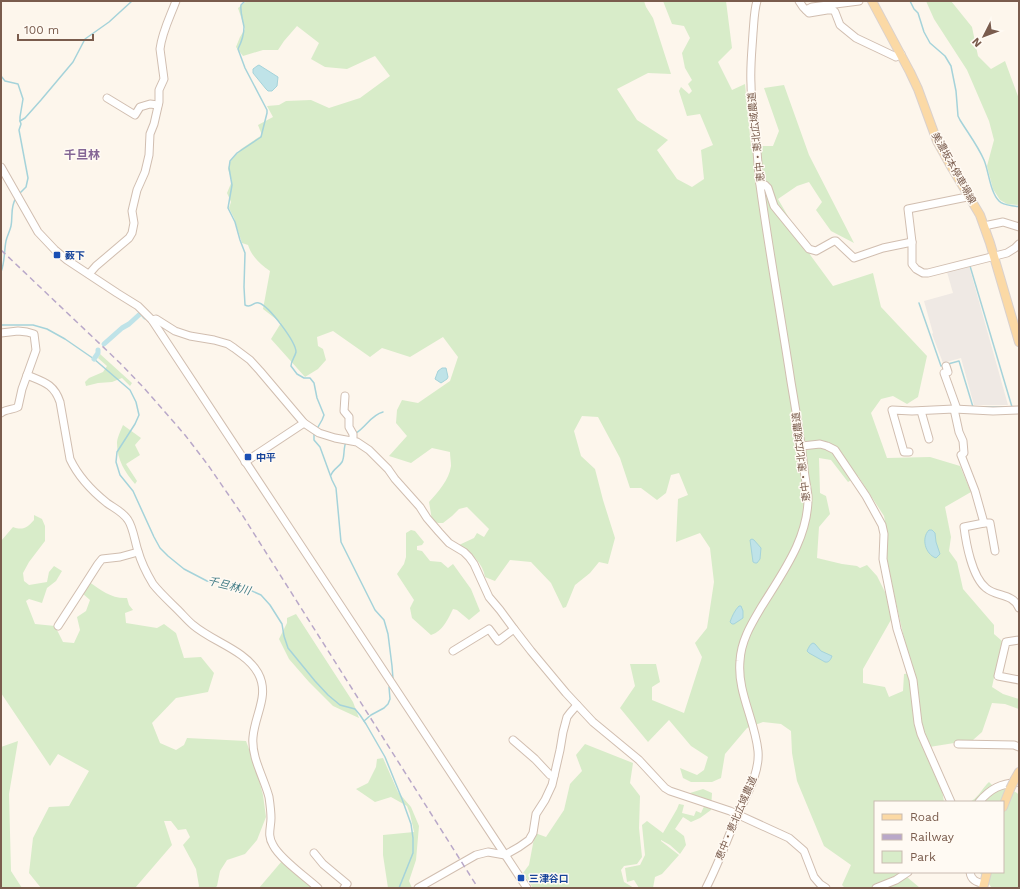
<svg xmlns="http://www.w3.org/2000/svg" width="1020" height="889" font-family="'Work Sans','Noto Sans JP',sans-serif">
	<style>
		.industrial { fill: #efe9e4 }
		.green { fill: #d8ecc9; fill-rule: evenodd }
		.water { fill: #bfe3e8; stroke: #a5d3da }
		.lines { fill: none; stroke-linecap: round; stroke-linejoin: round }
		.stream { stroke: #a5d3da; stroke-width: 1.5 }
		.canal { stroke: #bfe3e8; stroke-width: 5 }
		.minor-casing { stroke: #d1beb0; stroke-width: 9 }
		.major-casing { stroke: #dad1cd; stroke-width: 10 }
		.minor { stroke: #fff; stroke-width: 7 }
		.major { stroke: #fbd9a5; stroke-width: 8 }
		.rail { stroke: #b9a8c9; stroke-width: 1.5; stroke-dasharray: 6 4; stroke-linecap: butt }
		.major-bridge-casing { stroke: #dad1cd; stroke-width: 10; stroke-linecap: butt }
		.major-bridge { stroke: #fbd9a5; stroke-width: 8 }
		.transit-dot { fill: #1a4fb4; stroke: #fffaf3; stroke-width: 1.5 }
		.labels { text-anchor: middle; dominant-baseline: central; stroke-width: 3; stroke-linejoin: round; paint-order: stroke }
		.street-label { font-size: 10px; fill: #7a5c4d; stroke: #fffaf3 }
		.transit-label { font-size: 10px; font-weight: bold; fill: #164399; stroke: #fffaf3; text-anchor: start }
		.water-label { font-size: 11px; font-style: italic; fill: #437c86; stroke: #fffaf3 }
		.quarter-label { font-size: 12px; font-weight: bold; fill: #846695; stroke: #fffaf3 }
	</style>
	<rect width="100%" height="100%" fill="#fdf6ec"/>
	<polygon class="industrial" points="969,266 1008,405 974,405 961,358 943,363 932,334 933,333 924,301 953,293 947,272"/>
	<g class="green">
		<path d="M247 1H644L646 7 653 18 671 74 648 73 617 89 637 120 668 140 657 150 677 179 692 187 704 179 701 150 713 145 700 114 687 116 679 91 681 87 689 94 692 91 688 84 692 80 685 68 682 53 690 38 684 26 672 24 663 1H726L732 48 718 62 732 90 745 84 751 146H773L779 131 764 88 784 85 809 155 854 243 831 231 816 210 822 202 809 182 797 186 778 199 811 256 833 286 873 273 881 307 927 356 918 397 907 404 893 396 881 399 871 413 887 458 930 457 960 466 971 492 945 507 951 537 949 551 957 562 963 589 994 625V634L1002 641 992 687 1003 694 1019 699V709L1005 704 992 703 982 732 973 740 923 748 942 789 944 802H875V872H901L920 888H845L842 885 851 865 824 846 797 781 792 753 791 731 781 724 763 722 747 728 725 754 721 778 712 782H691L683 778 680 768 697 775 704 770 708 757 691 746 669 720 648 742 620 708 635 686 630 664H656L660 682 652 687V700L684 713 702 657 695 643 707 628 714 582 710 548 700 533 676 542 678 499 688 495 679 473 671 475 666 493 657 500 641 488H630L620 458 598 417 582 416 574 431 581 456 595 469 603 500 615 538 608 564 599 562 590 573 575 585 566 607 563 608 551 583 531 562 510 560 495 581 485 577C483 563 471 553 459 545L474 538 477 533 484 537 489 529 467 507 459 509 452 516 443 523H438L432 520 429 502C438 492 449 480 451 466 451 461 450 457 450 452L432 448 411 463 389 456 407 436 396 423 397 410 402 400 418 403 450 381 458 357 443 337 410 357 382 348 370 357 333 331 317 337 318 346 323 349 326 360 318 369 305 377 271 339 281 323 263 309 270 271C260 264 252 257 248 245L242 243 234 218 229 208 231 202 227 193 232 181 228 169 230 162 241 149 262 135 258 125 273 117 267 106 279 105 286 101 311 100 329 108 360 98 390 76 375 56 347 69 325 67 311 59 319 43 297 26 284 41 278 50H263L243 56 236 47 240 37 245 29 238 8ZM819 458 831 460 848 482 858 476 884 516 888 538 886 559 912 673 904 674 903 691 889 697 885 687 863 683V669L892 618 887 596 877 576 867 565 860 568 857 566 842 564 817 558 819 527 830 514 826 496 820 493Z"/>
		<polygon points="926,1 951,1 972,27 978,56 991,69 1005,61 1019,99 1019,205 1007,204 1000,200 993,189 987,166 994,140 989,121 967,70 934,19"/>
		<polygon points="100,354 132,383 130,386 122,378 112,382 98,383 86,386 85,382 89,378 103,372 107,366 98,358"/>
		<path d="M123 425 141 438 135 445 140 455 126 464 137 481 135 484C125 472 117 460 117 443 117 438 121 430 123 425Z"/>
		<path d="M34 515 42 519 45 526V541L29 562 23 573 24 581 29 585 47 582 49 572 54 566 62 571 56 581 47 588 42 603 29 599 26 601 35 624 55 626 63 642 74 643 80 630 77 617 86 611 90 600 82 593 89 582C101 590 112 599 127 598L129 605 133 610 125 613 126 623 157 628 164 624 176 633 184 658 201 657 214 673 208 692 176 698 152 723 160 743 176 750 184 745 187 738 246 741 255 765 263 795 266 817 257 840 245 854 227 860 220 871 217 886 215 888H198L199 886 196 869 183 845 190 837 186 829 178 830 171 821H164L172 845 135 888H41L29 873 33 838 49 807 69 806 89 771 58 754 50 766 1 693V541L13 527C23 531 28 527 34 520Z"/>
		<path d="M411 530 415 531 424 542 422 545 417 546V550L422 551 430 561 441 562 448 568 453 564 471 589 480 611 469 620 457 610 453 609C448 619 443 631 431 635L412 618 410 608 414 600 397 574 404 564 406 557V533Z"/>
		<polygon points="296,614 353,702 359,718 333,706 309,682 289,659 279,639 287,623 287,618"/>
		<polygon points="18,741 9,794 11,871 22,888 1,888 1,747"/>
		<polygon points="585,744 633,763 630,783 640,796 639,828 642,857 637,864 624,866 621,870 624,882 634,888 533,888 523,873 529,865 535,833 546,837 564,810 570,784 582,771 576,755"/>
		<polygon points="383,758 398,792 411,807 419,826 416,860 409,881 412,888 388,888 383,855 383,835 414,832 410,814 407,806 391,797 375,802 356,789 368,783 376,767 377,759"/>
		<path d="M989 782 996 789 1007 787 1017 793 1019 795V888H992L979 872H1003V819L1004 814H1003V802H969C977 800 983 787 989 782Z"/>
		<polygon points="703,789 712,793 711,810 700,818 691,822 683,817 675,829 684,836 686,845 680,854 670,845 661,840 661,841 679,855 662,874 655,877 653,888 639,888 634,880 627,882 625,868 640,865 645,855 642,825 647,821 663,833 677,809 679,804 684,805 682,813 694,816 696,811 701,813 706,802 689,797 690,793"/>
		<polygon points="282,861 314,888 259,888"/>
	</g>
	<g class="water">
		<polygon points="259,65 278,77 277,86 272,91 268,91 266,89 253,73 253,69 257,66"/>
		<polygon points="442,368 446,368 448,377 447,379 441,383 435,379 438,371"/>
		<path d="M929 530H932L935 533 936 542 940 554 936 558C925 554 921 538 929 530Z"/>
		<polygon points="752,539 754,540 761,548 760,559 757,563 755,563 753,562 750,540"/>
		<path d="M739 606H741L743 611V618L734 624H732L730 622C732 616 735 610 739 606Z"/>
		<path d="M813 643 815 644 821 651 832 656C831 659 829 663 825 662L809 653 807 651C809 647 810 644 813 643Z"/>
	</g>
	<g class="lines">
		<g class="stream">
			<path d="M245 1 241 5C240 13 243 20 244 27 244 35 241 43 238 49L245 68 267 110V113L261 137 237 153 230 161 229 168 232 185 228 208 235 222 240 240 245 253 244 287 245 305C252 309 253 301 259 303 269 306 296 342 296 352 295 357 291 361 291 366L297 374 304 378H310L314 383 317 398 324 415 322 420 318 427"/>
			<path d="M910 1 914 9 918 13 924 32 930 43 945 56 951 66 956 91 958 116 960 120C968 133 978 146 984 160 989 172 990 192 999 201 1004 206 1012 205 1019 207"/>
			<polyline points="1,76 5,81 18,84 23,99 20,117 20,121"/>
			<polyline points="20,193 26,187 28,178 19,130 21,124 20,121 25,118 41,100 73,62 85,39 109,22 132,1"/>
			<polyline points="970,266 1012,407"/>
			<path d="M1 272C5 262 4 251 6 241 7 236 10 231 11 226 13 216 10 207 16 198"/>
			<polyline points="919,303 941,366 944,365"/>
			<polyline points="1,325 33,325 47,329 65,339 94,359 130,390 136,402 139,415 135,424 117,452 116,462 120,475 133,491 154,537 160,548 168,556 184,569 207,581 243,587 261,595 270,605 282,624 284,636 288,648 315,681 328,695 340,705 355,709 360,715 366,724 385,757 402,799 411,824 413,838 413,853 399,888"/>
			<polyline points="948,364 959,361 973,407"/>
			<polyline points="982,407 1006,407"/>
			<polyline points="314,433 314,440 320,447 332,480 336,488 341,542 375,610 384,620 388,634 392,666 393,679"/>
			<path d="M356 433C366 427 371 415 383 412"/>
			<path d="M331 475C333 469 339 467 342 462 345 457 343 448 346 442"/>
			<polyline points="364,721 371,715 384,708 388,704 390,699 389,687"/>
		</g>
		<g class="canal">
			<polyline points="104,344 122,328 129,324 140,314 142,313 145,317"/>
			<polyline points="94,359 98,353 98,350"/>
		</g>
		<g class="minor-casing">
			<g id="minor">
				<polyline points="799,1 803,7 809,13 827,10 833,10 835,12 840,25 856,38 894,56 896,57 901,54"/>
				<polyline points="806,10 812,7 859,1"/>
				<polyline points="107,98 135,115 140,107 150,104 158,105"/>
				<polyline points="1,167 38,232 55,250 67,260 117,293 138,306 152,320 527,888"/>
				<polyline points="760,183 765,185 768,188 774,206 809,249 816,251 834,241 836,241 854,258 883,248 912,242"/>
				<polyline points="969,195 967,197 908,209 912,242 912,264 916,269 923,273 928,273 1007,253 1015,248 1019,244"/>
				<polyline points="984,226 1003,222 1019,227"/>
				<path d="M89 274 96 266 129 238 132 233 134 223 132 211 137 190 145 172 149 155 150 134 154 124 159 102V90L164 79 160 49C162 32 170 17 176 1"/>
				<polyline points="152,320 156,319 175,331 190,336 214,340 228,344 234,348 250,360 260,371 304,423 319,433 335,438 357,442 369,450 388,469 395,479 420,507 427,518 439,532 449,543 464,552 469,557 474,564 489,597 500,610 514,629 531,651 566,693 593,722 639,760 665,788 670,791 730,811 789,838 804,851 814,877 820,884 826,888"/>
				<path d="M1 333 18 331 27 332 34 334 36 350 22 389 18 407C13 410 6 409 1 413"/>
				<polyline points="946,366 948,372 944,373 957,409"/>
				<path d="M27 375C44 382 54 384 60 402L70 459C78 476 92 491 107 503 114 508 123 512 128 520 133 527 135 542 138 551 141 562 147 574 153 584 160 593 170 602 178 610 183 615 188 621 193 625 213 642 245 650 258 673 270 695 255 714 253 737 251 757 264 778 269 797 270 804 271 812 271 818 271 828 267 835 273 845 280 859 306 877 318 888"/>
				<polyline points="345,396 344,411 349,417 349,427 353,434 353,440"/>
				<path d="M954 409 959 432 963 441 964 453 961 455 975 491 984 523 964 527C966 543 972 577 986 588 996 597 1013 593 1019 608"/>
				<polyline points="921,411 929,439"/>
				<polyline points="802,446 820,444 827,446 835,450 866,496 882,525 884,534 883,559 897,629 913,680 918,723 921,734 951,802"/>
				<polyline points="909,452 904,452 892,410 912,411 954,409 993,411 1019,410"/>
				<polyline points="245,462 304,423"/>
				<polyline points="984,523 990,523 995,551"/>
				<polyline points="58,626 82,589 98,564 102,559 120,557 138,552"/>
				<polyline points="1019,640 1006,642 998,676 1019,680"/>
				<polyline points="453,651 489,629 498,641 514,629"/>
				<polyline points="513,740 535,759 550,775 554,776"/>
				<polyline points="958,744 1014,745 1019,747"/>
				<path d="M979 802C991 788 1000 784 1019 782"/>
				<polyline points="314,853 323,864 347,884 344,888"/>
				<path d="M970 872C971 880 976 882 984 884"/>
				<polyline points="418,888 476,855 488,852 505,855 519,847 529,840 533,833 536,814 545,800 552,785 560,750 563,732 567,717 570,713 577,705"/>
				<path d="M706 888C718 865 727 840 737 816 746 796 760 773 758 751 755 720 737 692 740 661 741 640 752 623 762 606 783 572 809 537 808 496 807 487 805 478 804 469 801 440 796 411 791 382 781 316 769 251 760 185 758 167 757 148 755 130 754 115 751 99 751 84 750 67 752 50 753 33 754 22 754 11 757 1"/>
				<polyline points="876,888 896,880 908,872"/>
			</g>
		</g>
		<g class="major-casing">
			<g id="major">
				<polyline points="872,1 910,72 918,89 937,141 952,168 980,215 990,243 1019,342"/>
				<polyline points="1015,779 1019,772"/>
				<polyline points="1003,807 1010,789"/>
				<polyline points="983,888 987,872"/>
			</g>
		</g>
		<use href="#minor" class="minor"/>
		<use href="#major" class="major"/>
		<polyline class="rail" points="1,250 120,363 144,388 185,435 208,465 241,513 478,888"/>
		<g class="major-bridge-casing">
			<polyline id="major-bridge" points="1010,789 1015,779"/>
		</g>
		<use href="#major-bridge" class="major-bridge"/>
	</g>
	<g class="transit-dot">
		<rect x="53" y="251" width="8" height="8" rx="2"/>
		<rect x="244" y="453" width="8" height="8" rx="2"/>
		<rect x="517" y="874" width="8" height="8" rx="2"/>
	</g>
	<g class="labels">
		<g class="street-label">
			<text transform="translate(756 137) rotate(-96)">恵中・恵北広域農道</text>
			<text transform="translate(954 168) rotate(61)">美濃坂本停車場線</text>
			<text transform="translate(801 457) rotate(-97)">恵中・恵北広域農道</text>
			<text transform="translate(736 818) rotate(-67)">恵中・恵北広域農道</text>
		</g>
		<g class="transit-label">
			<text x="65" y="255">薮下</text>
			<text x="256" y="457">中平</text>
			<text x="529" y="878">三津谷口</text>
		</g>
		<g class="water-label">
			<text transform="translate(229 586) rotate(14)">千旦林川</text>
		</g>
		<g class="quarter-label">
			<text x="82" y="155">千旦林</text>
		</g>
	</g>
	<rect width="1020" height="889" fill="none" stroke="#7a5c4d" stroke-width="4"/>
	<rect x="874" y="801" width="130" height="72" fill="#fffaf3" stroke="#cabbb1"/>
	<rect x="882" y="814" width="20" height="6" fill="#fbd9a5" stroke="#cabbb1"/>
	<text x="910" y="821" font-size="12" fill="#7a5c4d">Road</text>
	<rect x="882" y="834" width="20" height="6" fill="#b9a8c9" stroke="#cabbb1"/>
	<text x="910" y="841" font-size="12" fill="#7a5c4d">Railway</text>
	<rect x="882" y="851" width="20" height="12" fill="#d8ecc9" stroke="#cabbb1"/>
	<text x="910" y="861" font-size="12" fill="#7a5c4d">Park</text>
	<g transform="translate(984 36) rotate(228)" stroke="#fffaf3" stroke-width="3" paint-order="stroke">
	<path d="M0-3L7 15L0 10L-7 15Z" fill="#7a5c4d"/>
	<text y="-6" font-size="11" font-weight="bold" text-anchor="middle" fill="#7a5c4d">N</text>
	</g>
	<path d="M18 34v6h75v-6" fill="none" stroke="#7a5c4d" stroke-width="2"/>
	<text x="24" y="34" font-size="12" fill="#7a5c4d" stroke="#fffaf3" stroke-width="3" paint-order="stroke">100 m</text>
</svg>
